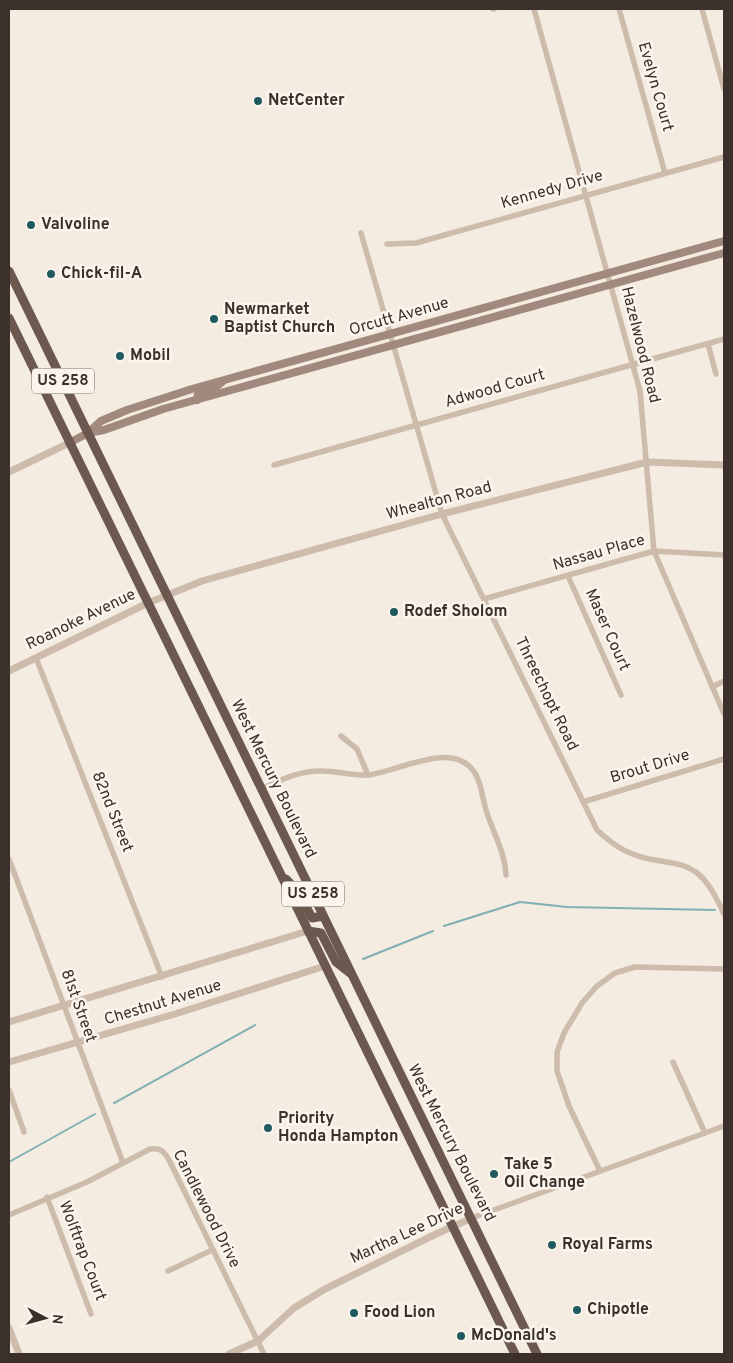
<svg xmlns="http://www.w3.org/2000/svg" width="733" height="1363" font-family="Overpass,sans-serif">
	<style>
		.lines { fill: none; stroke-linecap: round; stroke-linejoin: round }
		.stream { stroke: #7fb0b2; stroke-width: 2 }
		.minor { stroke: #cdbbac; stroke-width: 5.5 }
		.tertiary { stroke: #cdbbac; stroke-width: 7 }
		.secondary { stroke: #a18a7d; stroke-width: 8 }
		.trunk { stroke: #6c584f; stroke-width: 9 }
		.poi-dot { fill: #1f5a5e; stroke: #fbf5ee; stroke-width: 2 }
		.labels { text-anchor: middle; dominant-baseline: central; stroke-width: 5; stroke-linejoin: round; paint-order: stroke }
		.shield { fill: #fbf5ee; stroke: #756b66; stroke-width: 1 }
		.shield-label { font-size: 15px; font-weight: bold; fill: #3b302b }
		.street-label { font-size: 16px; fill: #3b302b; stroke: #fbf5ee }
		.poi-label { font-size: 16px; font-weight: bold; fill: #3b302b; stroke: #fbf5ee; text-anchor: start }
	</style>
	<rect width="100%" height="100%" fill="#f4ebe1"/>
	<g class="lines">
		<g class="stream">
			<polyline points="444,926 520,902 567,907 715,910"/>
			<polyline points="363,959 433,931"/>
			<polyline points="114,1103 255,1025"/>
			<polyline points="9,1162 95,1114"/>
		</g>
		<g class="minor">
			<polyline points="493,9 494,9"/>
			<polyline points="534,9 640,391 654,551 724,714"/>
			<polyline points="619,9 665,173"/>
			<polyline points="702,9 724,89"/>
			<path d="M361 233 442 514 597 830C615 847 630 856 655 860 670 863 683 863 696 872 709 882 717 899 724 914"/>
			<polyline points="387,244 416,243 724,157"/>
			<polyline points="708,344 716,374"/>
			<polyline points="274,465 724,339"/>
			<polyline points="568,576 621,695"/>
			<polyline points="484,599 654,551 724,555"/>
			<polyline points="36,658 162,977"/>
			<polyline points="712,687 724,681"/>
			<polyline points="341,736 357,749 368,775"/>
			<path d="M261 789C281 780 300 770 323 771 338 771 353 776 368 775 399 772 458 736 477 777 482 788 483 801 487 813 494 835 505 852 506 875"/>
			<polyline points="583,802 724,759"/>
			<polyline points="9,859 123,1163"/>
			<polyline points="673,1062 705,1133"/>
			<polyline points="9,1090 24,1132"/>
			<polyline points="600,1171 569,1106 557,1071 557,1052 564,1033 582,1003 597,986 615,973 635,967 724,969"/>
			<polyline points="47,1197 91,1314"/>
			<path d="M9 1215 87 1182 150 1149C161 1148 164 1151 169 1160L264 1354"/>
			<polyline points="472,1218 724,1126"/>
			<polyline points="168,1271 212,1250"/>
		</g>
		<g class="tertiary">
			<polyline points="9,472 69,443"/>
			<polyline points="9,671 148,603 202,581 442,514 647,462 724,465"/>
			<polyline points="9,1022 308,931"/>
			<polyline points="9,1062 175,1014 325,966"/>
			<polyline points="9,1328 19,1354"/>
			<polyline points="229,1354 258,1341 294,1308 325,1289 436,1234 472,1218"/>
		</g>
		<g class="secondary">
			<polyline points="197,400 198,394 215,388 222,382"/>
			<polyline points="88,433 104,430 163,409 724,253"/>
			<polyline points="69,443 88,433 101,421 127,410 192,389 724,241"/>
		</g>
		<g class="trunk">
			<polyline points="9,271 537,1354"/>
			<polyline points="9,318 515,1354"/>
			<polyline points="286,879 299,893 312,918 323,916"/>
			<polyline points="308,931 321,933 336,962 350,973"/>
		</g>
	</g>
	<g class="poi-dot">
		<circle cx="258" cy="101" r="5"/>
		<circle cx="31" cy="225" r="5"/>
		<circle cx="51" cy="274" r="5"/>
		<circle cx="214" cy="319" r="5"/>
		<circle cx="120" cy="356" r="5"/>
		<circle cx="394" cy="612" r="5"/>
		<circle cx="268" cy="1128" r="5"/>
		<circle cx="494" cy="1174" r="5"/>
		<circle cx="552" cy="1245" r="5"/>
		<circle cx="577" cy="1310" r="5"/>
		<circle cx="354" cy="1313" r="5"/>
		<circle cx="461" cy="1336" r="5"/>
	</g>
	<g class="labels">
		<g class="shield">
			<rect x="32" y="368.5" width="62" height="25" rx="4"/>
			<rect x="282" y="881.5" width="62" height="25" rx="4"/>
		</g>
		<g class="shield-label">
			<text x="63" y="381">US 258</text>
			<text x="313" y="894">US 258</text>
		</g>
		<g class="street-label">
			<text transform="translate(655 87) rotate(74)">Evelyn Court</text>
			<text transform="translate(552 190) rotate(-16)">Kennedy Drive</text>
			<text transform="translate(399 317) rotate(-16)">Orcutt Avenue</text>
			<text transform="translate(640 345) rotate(76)">Hazelwood Road</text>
			<text transform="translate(495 389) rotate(-16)">Adwood Court</text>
			<text transform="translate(439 501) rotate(-15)">Whealton Road</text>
			<text transform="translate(599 553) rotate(-16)">Nassau Place</text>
			<text transform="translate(81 620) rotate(-26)">Roanoke Avenue</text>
			<text transform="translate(607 630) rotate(66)">Maser Court</text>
			<text transform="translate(546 694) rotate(64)">Threechopt Road</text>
			<text transform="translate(650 767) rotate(-17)">Brout Drive</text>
			<text transform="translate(273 779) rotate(64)">West Mercury Boulevard</text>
			<text transform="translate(112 812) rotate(68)">82nd Street</text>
			<text transform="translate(163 1003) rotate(-17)">Chestnut Avenue</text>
			<text transform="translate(78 1006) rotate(70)">81st Street</text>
			<text transform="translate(451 1143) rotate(63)">West Mercury Boulevard</text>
			<text transform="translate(206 1209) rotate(63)">Candlewood Drive</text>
			<text transform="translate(407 1234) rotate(-25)">Martha Lee Drive</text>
			<text transform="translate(82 1251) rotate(69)">Wolftrap Court</text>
		</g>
		<g class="poi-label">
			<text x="268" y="101">NetCenter</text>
			<text x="41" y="225">Valvoline</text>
			<text x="61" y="274">Chick-fil-A</text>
			<text x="224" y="310">Newmarket<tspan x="224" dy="18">Baptist Church</tspan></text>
			<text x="130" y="356">Mobil</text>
			<text x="404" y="612">Rodef Sholom</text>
			<text x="278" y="1119">Priority<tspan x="278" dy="18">Honda Hampton</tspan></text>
			<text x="504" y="1165">Take 5<tspan x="504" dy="18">Oil Change</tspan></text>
			<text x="562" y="1245">Royal Farms</text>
			<text x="587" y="1310">Chipotle</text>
			<text x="364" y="1313">Food Lion</text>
			<text x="471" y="1336">McDonald's</text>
		</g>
	</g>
	<rect width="733" height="1363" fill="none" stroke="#3b302b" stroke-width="20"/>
	<g transform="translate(45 1318) rotate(96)" stroke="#fbf5ee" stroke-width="4" paint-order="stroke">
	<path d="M0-4L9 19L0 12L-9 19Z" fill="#3b302b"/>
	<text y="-8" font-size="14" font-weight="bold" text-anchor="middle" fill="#3b302b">N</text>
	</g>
</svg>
